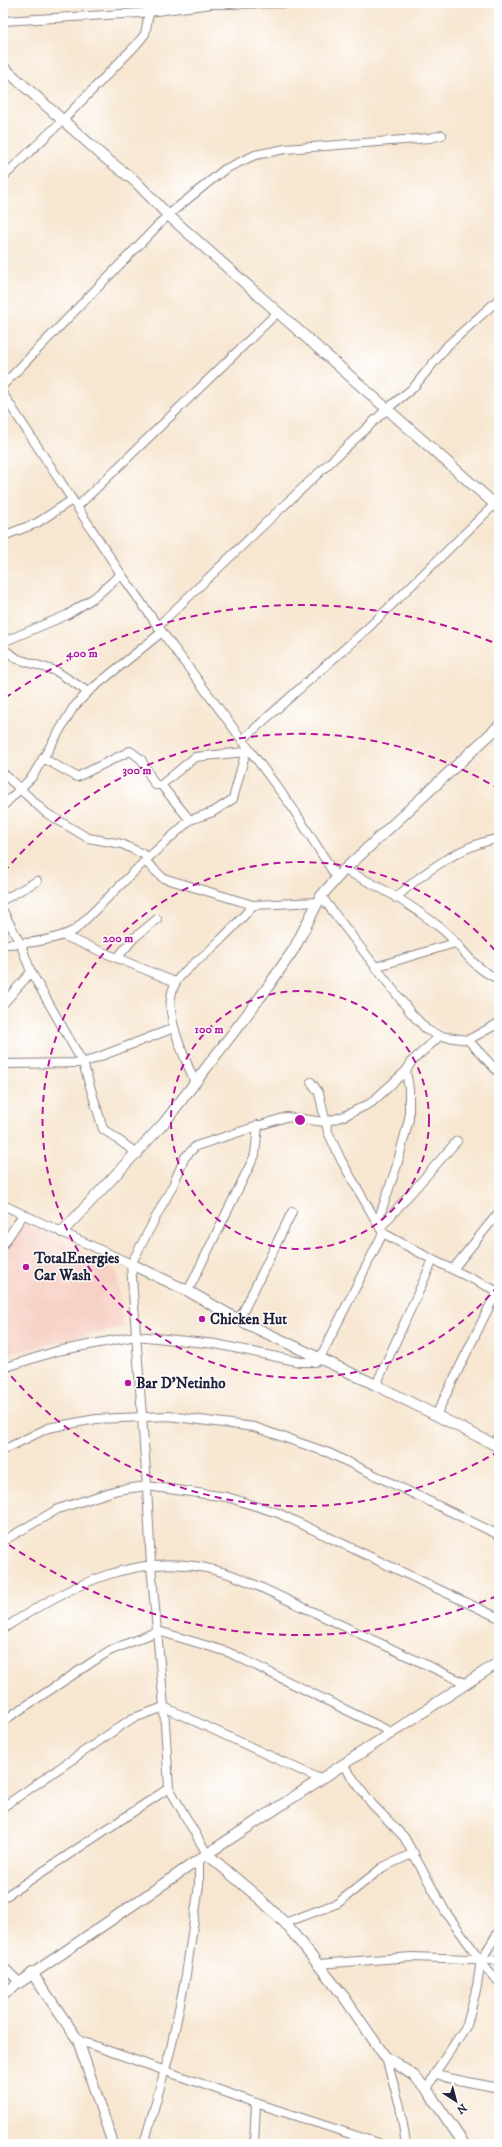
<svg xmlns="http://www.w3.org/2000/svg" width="502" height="2147" font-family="'IM FELL DW Pica',serif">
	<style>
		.built { fill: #f7d1c6 }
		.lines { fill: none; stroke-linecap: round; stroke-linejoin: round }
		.minor-casing { stroke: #8c8486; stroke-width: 10 }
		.tertiary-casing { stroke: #8c8486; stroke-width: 12 }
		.minor { stroke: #fff; stroke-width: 8 }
		.tertiary { stroke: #fff; stroke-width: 10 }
		.ring { fill: none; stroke: #b5179e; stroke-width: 2; stroke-dasharray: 7 5 }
		.poi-dot { fill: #b5179e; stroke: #fff; stroke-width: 1.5 }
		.labels { text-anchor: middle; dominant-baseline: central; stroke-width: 3; stroke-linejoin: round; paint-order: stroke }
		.poi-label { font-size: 15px; font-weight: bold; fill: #22223b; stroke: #fff; text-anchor: start }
		.centre { fill: #b5179e; stroke: #fff; stroke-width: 2 }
		.ring-label { font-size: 12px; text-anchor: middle; font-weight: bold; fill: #b5179e; stroke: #fff; stroke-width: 3; stroke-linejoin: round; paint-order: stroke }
	</style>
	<rect width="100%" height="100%" fill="#fff"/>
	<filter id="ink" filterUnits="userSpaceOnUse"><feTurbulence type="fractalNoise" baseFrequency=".025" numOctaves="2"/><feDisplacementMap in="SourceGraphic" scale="8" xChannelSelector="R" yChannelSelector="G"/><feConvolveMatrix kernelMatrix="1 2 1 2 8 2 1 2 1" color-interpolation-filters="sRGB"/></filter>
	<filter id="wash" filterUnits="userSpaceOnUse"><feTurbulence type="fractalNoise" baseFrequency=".012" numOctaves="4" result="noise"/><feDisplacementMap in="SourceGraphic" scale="16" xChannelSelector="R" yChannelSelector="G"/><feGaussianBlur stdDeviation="0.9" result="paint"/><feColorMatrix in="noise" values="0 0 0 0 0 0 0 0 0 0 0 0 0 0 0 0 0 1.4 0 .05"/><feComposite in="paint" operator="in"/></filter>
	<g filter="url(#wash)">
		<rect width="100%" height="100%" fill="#f7e6d0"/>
		<polygon class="built" points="25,1221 117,1271 123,1327 3,1355 3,1254"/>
	</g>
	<g filter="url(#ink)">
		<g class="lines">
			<g class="minor-casing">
				<g id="minor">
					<polyline points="3,21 141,13 212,4 301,3"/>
					<polyline points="3,177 63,120 136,45 145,34 151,3"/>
					<polyline points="3,385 168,215 225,169 255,155 285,149 430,138 442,135"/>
					<polyline points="3,394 121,574 162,632 292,807 337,878"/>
					<polyline points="77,507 278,312"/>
					<polyline points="3,536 37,523 72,500"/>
					<polyline points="158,626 274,515 388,408 413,388 448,345 499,299"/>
					<polyline points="3,642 67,615 95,597 121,574"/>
					<polyline points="3,649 18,659 56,671 88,692"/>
					<polyline points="242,740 369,627 499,500"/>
					<polyline points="43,758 77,777 130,751 141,759 155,785 161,785 190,820"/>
					<polyline points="3,773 46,813 88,838 122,844 149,857"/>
					<polyline points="161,785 195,757 245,752"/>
					<polyline points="3,806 32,777 73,708 88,692 162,632"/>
					<polyline points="145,861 163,878 253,905"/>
					<path d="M344 870C378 885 413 906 442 929 463 947 471 968 499 979"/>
					<polyline points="321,896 411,1013 427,1030 440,1036 468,1040 499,1023"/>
					<path d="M396 898C419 875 466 842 499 839"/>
					<polyline points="3,900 37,881"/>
					<polyline points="3,911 21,945 31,972 83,1063 103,1129 138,1154"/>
					<polyline points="64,936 175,982"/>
					<path d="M3 944C27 944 53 941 75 930L149 857 190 820 213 812 233 799 247 747"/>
					<polyline points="117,958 134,938 157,919"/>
					<polyline points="375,967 455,943"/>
					<polyline points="3,1004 31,972"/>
					<polyline points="468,1040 499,1073"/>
					<polyline points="3,1064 83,1063 174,1028"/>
					<polyline points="311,1082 319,1093 328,1132 341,1160 383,1233 433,1260 499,1292"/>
					<path d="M195 1083C186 1060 174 1036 171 1011 167 977 190 969 211 949 226 935 240 921 253 905L318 902"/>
					<polyline points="3,1205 131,1264"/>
					<polyline points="378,1221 397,1165 409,1119 409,1089 406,1071"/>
					<polyline points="380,1228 457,1141"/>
					<polyline points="3,1245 23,1215"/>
					<polyline points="453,1269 499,1212"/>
					<polyline points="188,1291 255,1155 258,1125"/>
					<polyline points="239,1320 292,1212"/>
					<polyline points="3,1368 57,1351 136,1336 216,1344 300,1362 315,1362 320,1358 383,1233"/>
					<polyline points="376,1385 433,1260"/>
					<polyline points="436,1415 497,1291"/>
					<polyline points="494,1445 499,1436"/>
					<polyline points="3,1450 48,1428 96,1419 169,1416 254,1427 329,1453 499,1535"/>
					<polyline points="3,1541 58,1509 117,1490 147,1486 227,1497 278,1513 499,1618"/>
					<path d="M3 1629C66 1587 140 1548 218 1571 228 1573 237 1577 247 1581L465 1683"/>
					<polyline points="3,1721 109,1651 158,1631 228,1652 391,1732"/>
					<polyline points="343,1765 372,1804 404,1837 445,1911 489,1972 499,1982"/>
					<polyline points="3,1807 131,1719 164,1707 320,1779"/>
					<polyline points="207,1854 169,1788 164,1707 151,1565 147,1486 131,1264 173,1185 185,1157 196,1146 286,1117 325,1122 344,1116 371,1103 406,1071 412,1061 440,1036"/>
					<polyline points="3,1898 169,1788"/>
					<polyline points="285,1923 338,1903 383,1867 414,1853"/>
					<polyline points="318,1964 412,1957 499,1960"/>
					<polyline points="3,1966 19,1982"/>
					<polyline points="78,2040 256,2103 381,2144"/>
					<polyline points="386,2058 400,2106 406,2144"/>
					<polyline points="435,2073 448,2078 499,2088"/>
					<polyline points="427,2090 435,2073 467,2025 477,1986 481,1960 499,1931"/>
					<polyline points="144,2144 171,2048 186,1975 199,1885 199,1860"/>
					<polyline points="254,2144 256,2103"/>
				</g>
			</g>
			<g class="tertiary-casing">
				<g id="tertiary">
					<polyline points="3,67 104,157 135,181 168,215 499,508"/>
					<polyline points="62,1232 164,1123 265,991 294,949 321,896 344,870 499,726"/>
					<polyline points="131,1264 188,1291 239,1320 376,1385 499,1447"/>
					<polyline points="207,1854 260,1899 285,1923 344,1997 386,2058 397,2064 414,2076 427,2090 464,2144"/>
					<polyline points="32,1973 78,2040 113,2144"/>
					<polyline points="3,1994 207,1854 499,1662"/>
				</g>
			</g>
			<use href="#minor" class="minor"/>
			<use href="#tertiary" class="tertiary"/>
		</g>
	</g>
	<g class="ring">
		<circle cx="300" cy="1120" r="129"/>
		<path d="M498 1286A258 258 0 1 1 498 954"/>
		<path d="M499 1451A386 386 0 0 1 4 1368M4 872A386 386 0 0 1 499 789"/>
		<path d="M497 1596A515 515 0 0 1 5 1542M5 698A515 515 0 0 1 497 644"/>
	</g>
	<g class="poi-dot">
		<circle cx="26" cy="1267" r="4"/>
		<circle cx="202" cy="1319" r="4"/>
		<circle cx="128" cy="1383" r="4"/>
	</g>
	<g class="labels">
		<g class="poi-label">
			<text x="34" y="1258">TotalEnergies<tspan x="34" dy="17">Car Wash</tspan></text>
			<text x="210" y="1319">Chicken Hut</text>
			<text x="136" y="1383">Bar D’Netinho</text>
		</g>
	</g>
	<circle cx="300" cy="1120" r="6" class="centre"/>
	<g class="ring-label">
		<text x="82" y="657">400 m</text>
		<text x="137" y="774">300 m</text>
		<text x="118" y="942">200 m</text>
		<text x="209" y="1033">100 m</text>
	</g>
	<rect width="502" height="2147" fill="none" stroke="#fff" stroke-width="16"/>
	<g transform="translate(456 2101) rotate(144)" stroke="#ffffff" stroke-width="3" paint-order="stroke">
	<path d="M0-3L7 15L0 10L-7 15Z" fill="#22223b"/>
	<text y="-6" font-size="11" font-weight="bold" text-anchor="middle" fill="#22223b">N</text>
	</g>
</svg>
